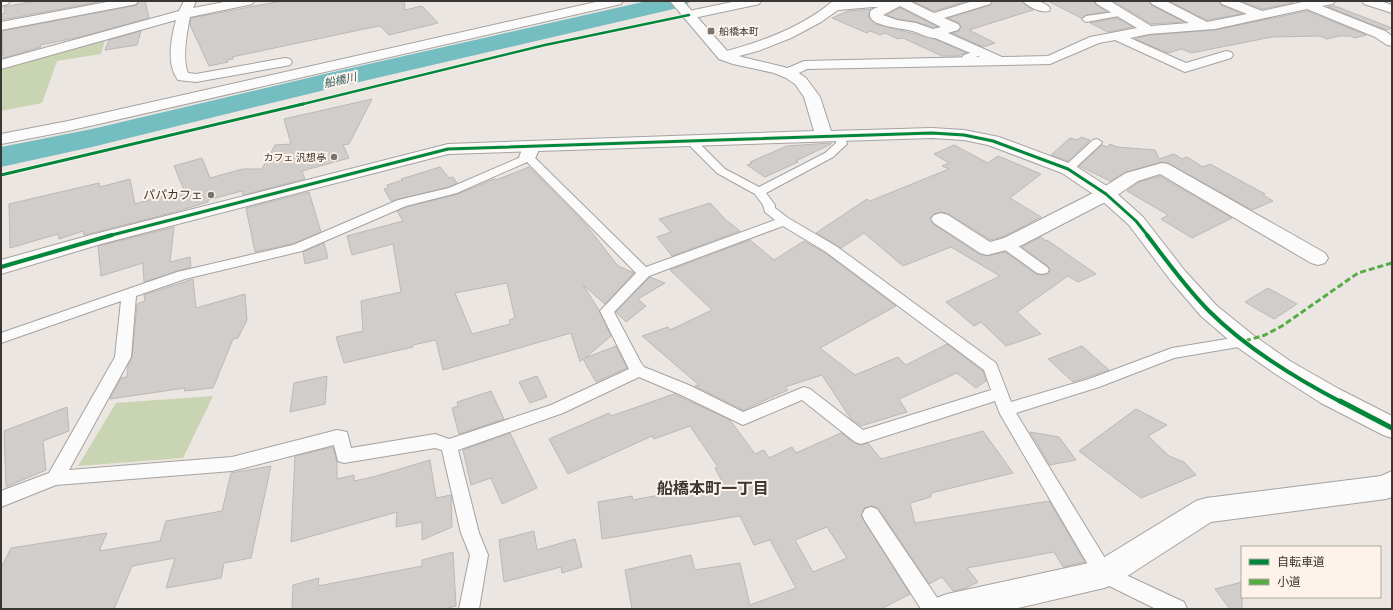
<svg xmlns="http://www.w3.org/2000/svg" width="1393" height="610" font-family="'Space Grotesk','Noto Sans JP',sans-serif">
	<style>
		.green { fill: #c9d4b2 }
		.lines { fill: none; stroke-linecap: round; stroke-linejoin: round }
		.river { fill: #74bdc1; fill-rule: evenodd }
		.building { fill: #d1cdca; stroke: #bcb8b5; fill-rule: evenodd }
		.service-casing { stroke: #a6a29f; stroke-width: 2 }
		.minor-casing { stroke: #a6a29f; stroke-width: 2 }
		.tertiary-casing { stroke: #a6a29f; stroke-width: 2 }
		.service { fill: #fcfbfb; fill-rule: evenodd }
		.minor { fill: #fcfbfb; fill-rule: evenodd }
		.tertiary { fill: #fcfbfb; fill-rule: evenodd }
		.quiet { stroke: #55ac45; stroke-width: 3; stroke-dasharray: 6 3; stroke-linecap: butt }
		.cycleway-far3-casing { stroke: #fdf3eb; stroke-width: 4 }
		.cycleway-far2-casing { stroke: #fdf3eb; stroke-width: 5 }
		.cycleway-far1-casing { stroke: #fdf3eb; stroke-width: 6 }
		.cycleway-casing { stroke: #fdf3eb; stroke-width: 8 }
		.cycleway-far3 { stroke: #00873e; stroke-width: 2.5 }
		.cycleway-far2 { stroke: #00873e; stroke-width: 3 }
		.cycleway-far1 { stroke: #00873e; stroke-width: 4 }
		.cycleway { stroke: #00873e; stroke-width: 5 }
		.poi-dot { fill: #787470; stroke: #fdf3eb; stroke-width: 1.5 }
		.labels { text-anchor: middle; dominant-baseline: central; stroke-width: 4; stroke-linejoin: round; paint-order: stroke }
		.far-poi-label { font-size: 10px; fill: #3a3633; stroke: #fdf3eb; text-anchor: start }
		.far-water-label { font-size: 11px; font-style: italic; fill: #2c5a5d; stroke: #fdf3eb }
		.poi-label { font-size: 12px; fill: #3a3633; stroke: #fdf3eb; text-anchor: end }
		.near-neighbourhood-label { font-size: 16px; font-weight: bold; fill: #3a3633; stroke: #fdf3eb }
	</style>
	<rect width="100%" height="100%" fill="#ebe6e2"/>
	<g class="green">
		<polygon points="105,40 101,54 57,61 42,103 1,111 1,70"/>
		<polygon points="213,396 183,458 78,466 116,403"/>
	</g>
	<g class="lines">
		<polygon class="river" points="647,1 690,1 686,6 678,8 329,89 92,147 1,167 1,147 92,129 329,73"/>
	</g>
	<g class="building">
		<polygon points="35,1 104,1 1,20 1,14 5,13 4,7"/>
		<polygon points="139,1 145,1 149,18 80,37 40,45 41,47 3,58 2,31 132,6 137,5"/>
		<polygon points="282,1 404,1 405,10 422,6 438,23 389,35 380,26 369,28 232,57 233,59 227,60 228,62 209,66 190,25 191,18"/>
		<polygon points="912,1 968,1 934,11"/>
		<polygon points="993,1 1022,1 1033,10 969,30 995,43 983,47 952,33 959,31 961,26 959,23 948,18 990,5"/>
		<polygon points="1048,1 1094,1 1096,5 1107,12 1086,15 1081,18"/>
		<polygon points="1113,1 1149,1 1151,5 1184,22 1151,24"/>
		<polygon points="1169,1 1219,1 1221,5 1242,14 1207,20"/>
		<polygon points="1241,1 1289,1 1293,3 1262,9"/>
		<polygon points="1335,6 1392,28 1386,30 1328,7"/>
		<polygon points="900,8 937,27 933,27 916,22 897,19 887,15"/>
		<polygon points="871,9 868,16 875,24 935,39 966,53 957,56 942,56 903,38 898,39 885,33 880,35 870,31 867,33 832,18 848,11"/>
		<polygon points="1307,11 1366,35 1355,38 1350,36 1339,36 1327,39 1320,36 1272,37 1191,53 1182,49 1168,53 1135,39 1149,35 1215,30"/>
		<polygon points="1117,18 1133,27 1108,32 1090,23"/>
		<polygon points="141,31 137,45 105,50 109,40"/>
		<polygon points="372,99 349,144 343,145 349,158 302,171 305,179 243,195 242,191 208,200 208,202 175,212 84,235 83,231 59,239 58,234 10,248 9,204 99,183 100,187 130,179 135,204 184,190 174,166 202,158 210,178 243,169 262,169 275,145 291,144 284,119"/>
		<polygon points="1081,137 1090,140 1068,161 1051,155 1070,138 1077,140"/>
		<polygon points="831,143 831,144 796,161 798,162 765,177 747,165 752,163 750,162 787,146"/>
		<polygon points="1110,144 1117,147 1155,150 1159,159 1174,154 1182,159 1187,157 1203,167 1210,164 1265,194 1263,195 1273,201 1252,210 1168,163 1162,162 1126,172 1110,181 1079,166 1102,145 1107,147"/>
		<polygon points="954,145 988,163 998,156 1041,174 1010,198 1041,217 1003,237 990,240 949,214 941,212 934,214 930,218 933,224 979,254 987,256 1005,252 1036,274 1042,275 1047,274 1050,271 1048,266 1022,247 1041,237 1046,241 1047,240 1096,274 1078,282 1068,276 1017,312 1041,334 1006,346 981,322 974,326 946,302 1000,276 951,247 903,266 864,233 841,248 816,233 867,199 870,201 949,169 942,166 949,163 934,154"/>
		<polygon points="440,167 449,178 453,177 457,183 449,187 391,201 384,189 388,188 387,185 403,180 401,179"/>
		<path d="M529 167 586 225 618 266 634 273 605 304 583 285 599 310 611 336 585 358 616 346 627 368 596 382 583 359 580 362 571 333 443 370 436 340 413 345V347L344 363 336 337 363 331 361 301 401 292 393 244 352 255 347 236 403 221 397 211 406 207 458 194 494 179 496 180ZM507 283 515 318 509 320 510 324 472 334 455 293Z"/>
		<polygon points="1160,176 1232,218 1192,238 1161,219 1168,215 1127,191 1139,182"/>
		<polygon points="309,192 321,232 295,243 255,252 246,208"/>
		<polygon points="710,203 726,220 740,231 672,256 657,237 671,232 659,219"/>
		<polygon points="174,227 170,262 190,257 191,267 144,282 143,263 101,276 98,246"/>
		<polygon points="750,240 774,260 804,241 825,253 896,306 820,348 855,375 898,357 906,365 947,344 983,371 986,381 976,388 957,373 899,399 907,412 861,426 851,419 822,375 785,387 788,390 743,410 695,386 699,385 642,336 668,327 670,330 712,310 670,270"/>
		<polygon points="324,243 328,258 305,264 303,252"/>
		<polygon points="650,277 665,283 638,299 646,306 626,322 616,312"/>
		<polygon points="193,279 196,308 245,294 247,320 238,338 233,339 213,388 184,391 185,388 110,399 121,378 127,377 128,366 132,358 137,304 145,301 144,295"/>
		<polygon points="1268,288 1297,304 1274,319 1245,302"/>
		<polygon points="1082,346 1109,370 1073,382 1048,359"/>
		<polygon points="327,376 325,404 290,412 294,383"/>
		<polygon points="537,376 547,397 530,403 519,382"/>
		<polygon points="491,391 504,419 459,434 452,408 458,406 457,402"/>
		<path d="M674 394 730 420 755 454 764 450 769 458 792 447 796 453 841 433 855 443 861 445 868 443 881 459 983 431 1013 473 931 493V497L910 503 915 523 1049 501 1085 562 1063 567 1054 552 967 568 978 582 966 588 953 591 942 577 929 584 878 508 871 506 864 508 861 516 910 594 881 609H632L625 570 691 555 695 570 740 563 750 605 796 588 770 540 754 545 740 516 602 539 598 502 632 496 633 500 723 483 715 468 718 467 690 426 654 439 652 436 568 474 549 439 609 413 611 416ZM827 527 847 558 813 572 795 540Z"/>
		<polygon points="67,407 69,431 43,441 46,470 6,487 4,431"/>
		<polygon points="1136,409 1167,425 1148,436 1169,456 1184,462 1196,475 1141,498 1079,451"/>
		<polygon points="1030,432 1059,437 1076,460 1050,465"/>
		<polygon points="510,433 537,488 502,504 491,478 471,485 463,450"/>
		<polygon points="333,447 337,462 337,479 354,475 354,481 373,477 430,460 436,498 451,495 452,527 422,540 422,522 396,527 397,512 291,542 295,456"/>
		<polygon points="271,466 251,558 224,563 221,578 166,588 175,558 132,566 114,609 1,609 1,568 11,548 107,533 99,551 160,541 166,521 222,511 231,473"/>
		<polygon points="534,531 537,550 575,539 582,567 562,573 561,567 504,582 499,540"/>
		<polygon points="453,552 456,606 444,609 292,609 293,585 319,578 318,586 422,566 422,560"/>
		<polygon points="1242,582 1242,609 1230,609 1215,589"/>
	</g>
	<g class="lines">
		<g class="service-casing">
			<g id="service">
				<polygon points="1121,11 1125,13 1124,15 1086,22 1082,19 1086,16"/>
				<polygon points="981,49 985,52 984,54 967,60 962,57 964,55"/>
				<path d="M841 137 845 138 847 144 833 157 766 193 775 205V208L788 218 836 246 996 363 1011 402 1089 379 1172 348 1245 336 1250 337 1252 341 1250 345 1174 358 1099 387 1016 413 1111 568 1184 602 1187 609H1156L1097 580 1000 414 995 401 861 444 855 442 802 400 743 425 679 394 639 377 563 413 458 450 479 533 488 555 479 609H459L470 555 461 533 442 450 435 448 344 463 338 461 334 445 232 471 56 485 1 507V491L49 473 115 357 121 301 1 343V333L177 272 293 245 398 200 449 188 528 154 532 155 646 267 775 220 765 212 763 205 755 194 717 173 687 143 686 141 687 139H695L725 169 759 187 825 153 836 143V140L837 138ZM527 162 636 273 600 311 629 369 551 405 449 439 435 434 351 448 347 432 337 430 232 457 69 470 131 357 136 296 185 279 302 251 406 206 457 193ZM783 226 826 252 984 370 991 390 863 430 810 389 804 387 743 412 691 386 644 367 641 363 614 312 649 276Z"/>
				<polygon points="1097,139 1102,142 1101,144 1072,171 1064,171 1062,169 1064,167 1093,140"/>
				<polygon points="1006,240 1011,241 1047,267 1049,270 1047,273 1042,274 1037,273 1001,247 1000,244 1001,241"/>
				<polygon points="871,507 877,509 940,602 943,609 921,609 865,521 862,515 865,509"/>
			</g>
		</g>
		<g class="minor-casing">
			<g id="minor">
				<polygon points="1,1 10,1 8,4 1,6"/>
				<polygon points="112,1 138,1 136,4 132,5 1,30 1,22"/>
				<path d="M184 1H196L193 8 229 1H254L252 4 248 5 190 17C187 31 182 60 188 73L196 74 285 58 290 59 292 62 290 65 285 66 196 82 178 80C166 64 171 39 176 20L1 69V60L179 11Z"/>
				<polygon points="600,1 623,1 621,4 617,5 68,131 1,144 1,134 68,121"/>
				<polygon points="737,1 761,1 759,4 755,5 689,19 684,18 683,15 684,12"/>
				<path d="M833 1H909L934 13 973 1H992L990 4 944 18 958 24 960 27 958 30 948 33 1002 57 1048 56 1090 37 1137 28 1097 4 1095 1H1110L1151 26 1189 23 1152 4 1150 1H1166L1207 22 1247 14 1222 4 1220 1H1237L1262 11 1307 1H1335L1333 4 1322 6 1385 31 1392 36V46L1387 45 1375 37 1307 9 1215 29 1149 34 1130 38 1186 63 1226 51 1231 52 1233 55 1231 58 1185 72 1115 40 1099 43 1050 64 807 69C799 73 792 78 783 76L781 73 783 70 804 61 980 57 935 38C926 38 917 31 908 30 900 28 872 26 870 16 869 10 873 9 878 7H873L838 10 821 22 791 38 758 51 724 60 719 59 717 56 719 53C759 43 801 28 833 1ZM900 6 941 27 933 29 916 23 897 20 883 15Z"/>
				<path d="M1023 1C1032 1 1044 0 1050 8L1049 11C1041 13 1028 7 1023 1Z"/>
				<polygon points="1362,1 1380,1 1392,5 1392,13 1364,4"/>
				<polygon points="531,142 537,143 540,147 534,161 528,162 522,161 519,157 525,143"/>
				<polygon points="1162,163 1168,164 1325,253 1328,258 1325,263 1318,265 1311,263 1160,174 1138,181 1113,198 1018,247 987,255 980,253 934,223 931,219 934,215 941,213 948,215 990,242 1004,238 1099,190 1126,173"/>
				<polygon points="1392,471 1392,497 1386,499 1211,522 1115,584 1104,588 1014,609 931,609 936,598 947,594 1098,561 1196,501 1206,498 1381,476"/>
			</g>
		</g>
		<g class="tertiary-casing">
			<polygon id="tertiary" points="670,1 683,1 729,53 742,57 784,67 797,72 806,78 820,97 831,131 932,128 964,130 999,137 1074,165 1113,190 1143,217 1185,271 1217,306 1253,335 1290,361 1339,389 1392,416 1392,438 1383,435 1321,403 1274,373 1237,347 1201,316 1171,281 1129,225 1099,198 1062,173 988,145 964,140 932,138 448,154 101,244 1,274 1,260 87,236 448,144 814,131 804,97 795,84 786,78 774,73 733,64 719,59"/>
		</g>
		<use href="#service" class="service"/>
		<use href="#minor" class="minor"/>
		<use href="#tertiary" class="tertiary"/>
		<polyline class="quiet" points="1245,341 1265,335 1282,326 1358,273 1392,263"/>
		<g class="cycleway-far3-casing">
			<polyline id="cycleway-far3" points="299,105 545,45 689,15"/>
		</g>
		<g class="cycleway-far2-casing">
			<g id="cycleway-far2">
				<polyline points="1,175 303,104"/>
				<polyline points="108,236 448,149 932,133 964,135 993,141 1068,169 1106,194 1136,221 1148,236"/>
			</g>
		</g>
		<g class="cycleway-far1-casing">
			<g id="cycleway-far1">
				<path d="M1147 235C1167 261 1186 288 1209 311 1244 346 1297 379 1341 402"/>
				<polyline points="1,267 112,235"/>
			</g>
		</g>
		<g class="cycleway-casing">
			<polyline id="cycleway" points="1340,401 1392,428"/>
		</g>
		<use href="#cycleway-far3" class="cycleway-far3"/>
		<use href="#cycleway-far2" class="cycleway-far2"/>
		<use href="#cycleway-far1" class="cycleway-far1"/>
		<use href="#cycleway" class="cycleway"/>
	</g>
	<g class="poi-dot">
		<rect x="707" y="27" width="8" height="8" rx="2"/>
		<circle cx="334" cy="157" r="4"/>
		<circle cx="211" cy="195" r="4"/>
	</g>
	<g class="labels">
		<g class="far-poi-label">
			<text x="719" y="31">船橋本町</text>
			<text x="326" y="157" text-anchor="end">カフェ 汎想亭</text>
		</g>
		<g class="far-water-label">
			<text transform="translate(340 80) rotate(-13)">船橋川</text>
		</g>
		<g class="poi-label">
			<text x="203" y="195">パパカフェ</text>
		</g>
		<g class="near-neighbourhood-label">
			<text x="713" y="488">船橋本町一丁目</text>
		</g>
	</g>
	<rect width="1393" height="610" fill="none" stroke="#3a3633" stroke-width="4"/>
	<rect x="1241" y="546" width="140" height="52" fill="#fdf3eb" stroke="#afa7a1"/>
	<rect x="1249" y="559" width="20" height="6" fill="#00873e" stroke="#afa7a1"/>
	<text x="1277" y="566" font-size="12" fill="#3a3633">自転車道</text>
	<rect x="1249" y="579" width="20" height="6" fill="#55ac45" stroke="#afa7a1"/>
	<text x="1277" y="586" font-size="12" fill="#3a3633">小道</text>
</svg>
